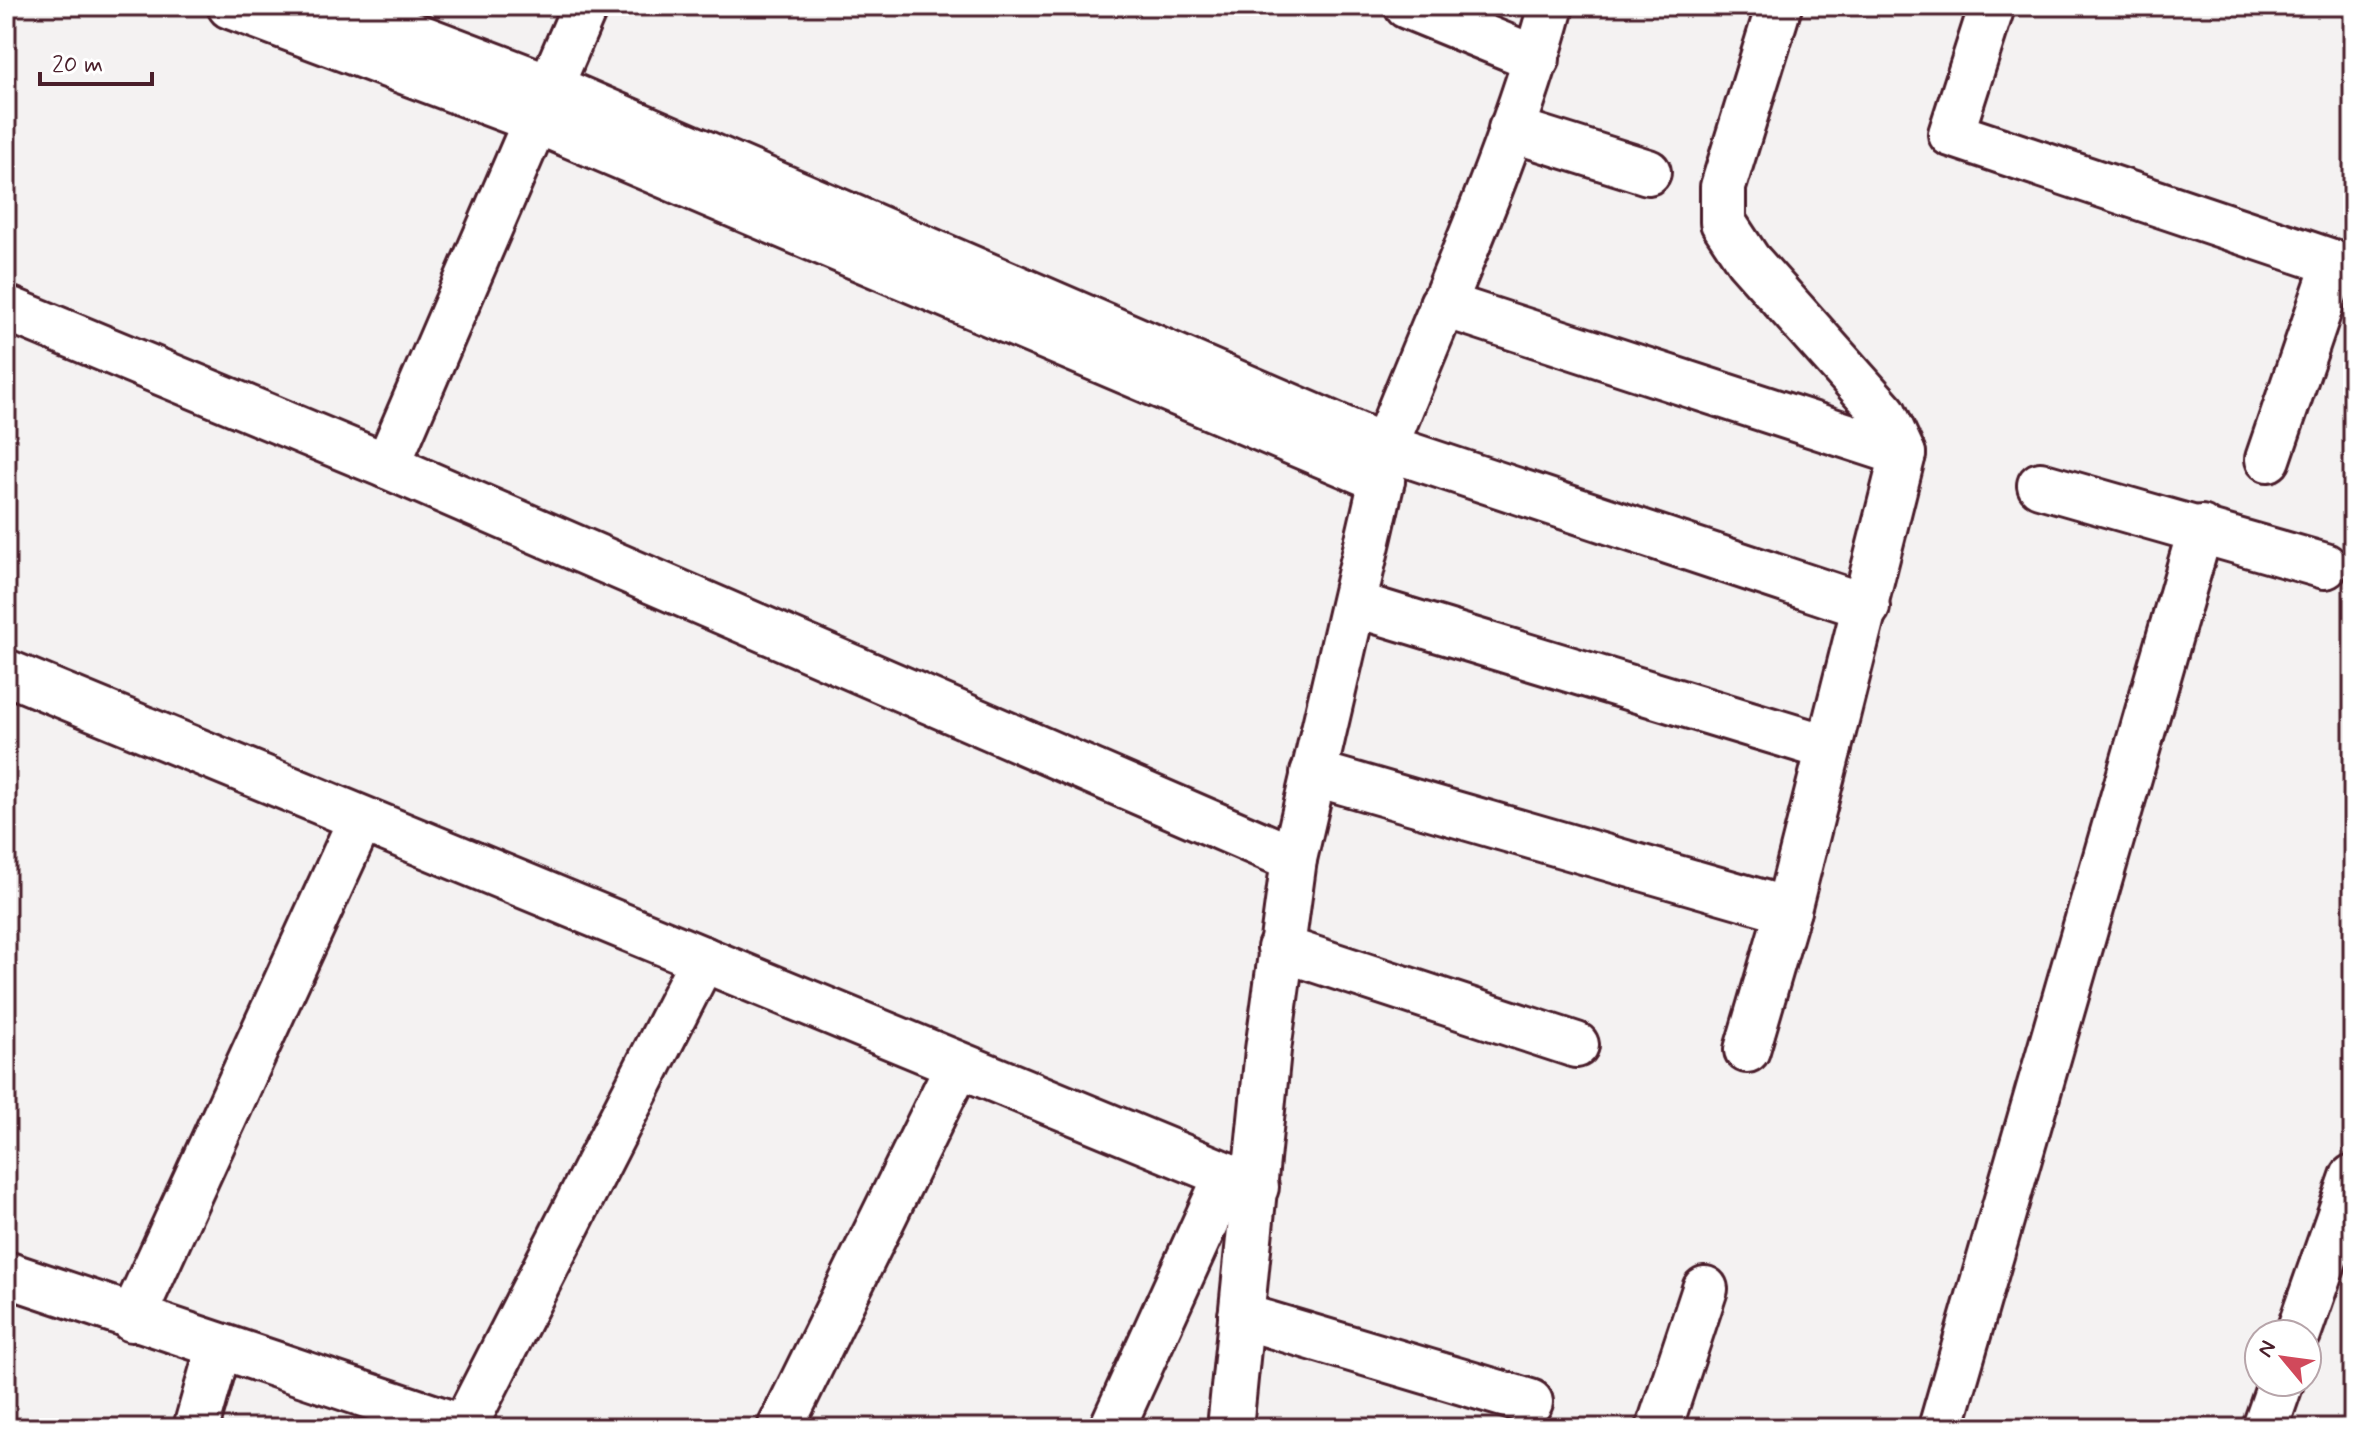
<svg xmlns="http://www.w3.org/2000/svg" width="2359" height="1434" font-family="Mynerve,sans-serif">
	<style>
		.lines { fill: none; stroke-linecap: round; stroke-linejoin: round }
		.minor-casing { stroke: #4a1f2b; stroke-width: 50 }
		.minor { stroke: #fff; stroke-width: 44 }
	</style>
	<rect width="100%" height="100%" fill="#f4f2f2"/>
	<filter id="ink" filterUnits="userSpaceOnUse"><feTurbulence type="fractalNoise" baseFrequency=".0125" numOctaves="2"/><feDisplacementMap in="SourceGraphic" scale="16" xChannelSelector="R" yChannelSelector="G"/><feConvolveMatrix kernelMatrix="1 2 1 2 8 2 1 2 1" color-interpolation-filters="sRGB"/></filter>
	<g filter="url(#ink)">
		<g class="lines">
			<g class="minor-casing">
				<g id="minor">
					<polyline points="230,6 537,121 1382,480"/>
					<polyline points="338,6 551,87 1385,447 1867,607"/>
					<polyline points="1407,6 1537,59"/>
					<polyline points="1992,6 1951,134 2353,269"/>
					<polyline points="1511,129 1648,172"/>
					<polyline points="1442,304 1903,454"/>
					<polyline points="6,308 387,466 1294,859"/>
					<polyline points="2268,459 2335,263"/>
					<polyline points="387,466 585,6"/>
					<polyline points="2040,485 2325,566"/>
					<polyline points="1354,604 1829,748"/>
					<polyline points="6,672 1256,1187"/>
					<polyline points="1313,773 1788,910"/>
					<polyline points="1280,948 1576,1045"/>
					<polyline points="1747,1050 1788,910 1903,454 1884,413 1748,260 1723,222 1723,187 1779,6"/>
					<polyline points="6,1274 465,1428"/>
					<polyline points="1241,1316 1530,1402"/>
					<polyline points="132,1319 361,819"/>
					<polyline points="2298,1334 2353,1177"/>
					<polyline points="464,1427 703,959"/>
					<polyline points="196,1428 219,1347"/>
					<polyline points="780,1428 958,1065"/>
					<polyline points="1112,1428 1227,1175"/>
					<path d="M1230 1428 1268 1050 1294 859 1382 480 1385 447C1441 305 1512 153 1551 6"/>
					<polyline points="1659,1428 1705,1289"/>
					<polyline points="1941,1428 2201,528"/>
					<polyline points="2265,1428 2281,1382"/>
				</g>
			</g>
			<use href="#minor" class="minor"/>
		</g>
	</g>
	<rect width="2359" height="1434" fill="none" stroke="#fff" stroke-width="32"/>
	<rect x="16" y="16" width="2327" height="1402" fill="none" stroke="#4a1f2b" stroke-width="3" filter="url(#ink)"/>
	<g transform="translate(2283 1358) rotate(299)"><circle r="38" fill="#ffffff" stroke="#b7a5aa" stroke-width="2"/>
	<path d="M0-6L14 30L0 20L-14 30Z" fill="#d1495b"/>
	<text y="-12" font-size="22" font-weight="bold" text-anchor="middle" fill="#4a1f2b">N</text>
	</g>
	<path d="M40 72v12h112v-12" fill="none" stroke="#4a1f2b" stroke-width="4"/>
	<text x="52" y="72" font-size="24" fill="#4a1f2b" stroke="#ffffff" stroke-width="6" paint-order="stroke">20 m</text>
</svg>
